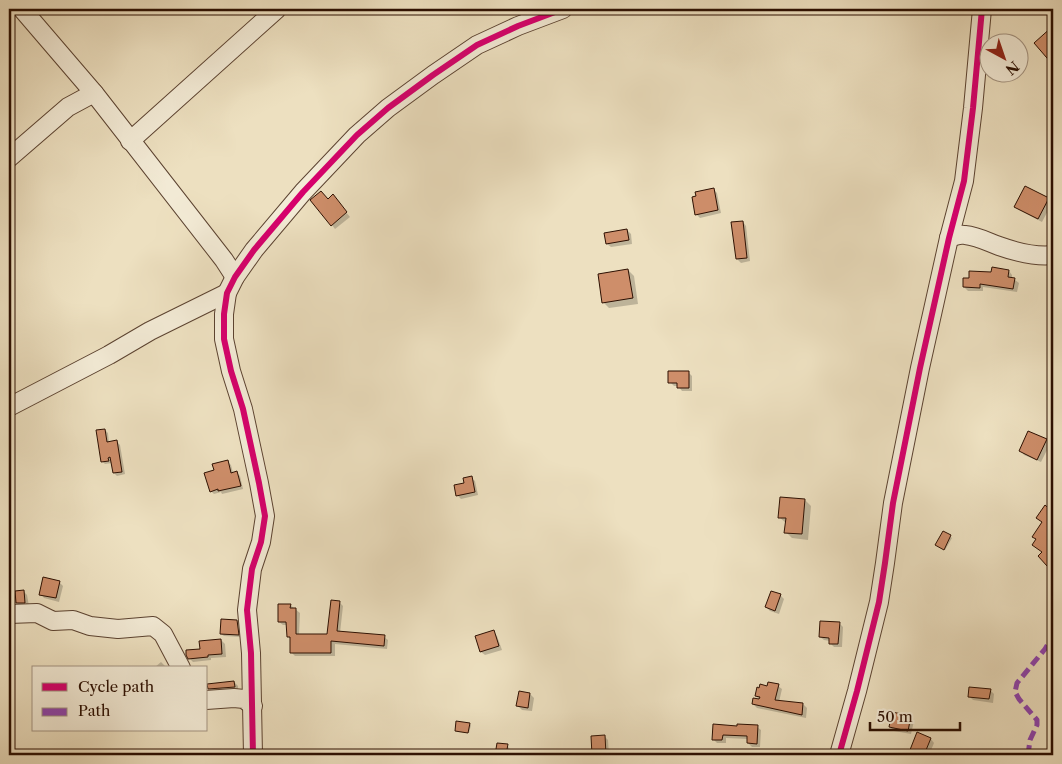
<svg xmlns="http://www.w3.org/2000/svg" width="1062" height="764" font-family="'Libre Caslon Text',serif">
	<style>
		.shadow { fill: #0003 }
		.building { fill: #ce8e6a; stroke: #2c0f01 }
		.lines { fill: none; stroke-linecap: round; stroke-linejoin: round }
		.minor-casing { stroke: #5c4331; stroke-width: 20 }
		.minor { stroke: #f3ebd6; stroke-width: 18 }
		.quiet { stroke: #8e44ad; stroke-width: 5; stroke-dasharray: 10 5; stroke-linecap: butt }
		.cycleway-casing { stroke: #f3ebd6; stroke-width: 9 }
		.cycleway { stroke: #d6006c; stroke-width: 6 }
	</style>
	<rect width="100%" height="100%" fill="#ede0c0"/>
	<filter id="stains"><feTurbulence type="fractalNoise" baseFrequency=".004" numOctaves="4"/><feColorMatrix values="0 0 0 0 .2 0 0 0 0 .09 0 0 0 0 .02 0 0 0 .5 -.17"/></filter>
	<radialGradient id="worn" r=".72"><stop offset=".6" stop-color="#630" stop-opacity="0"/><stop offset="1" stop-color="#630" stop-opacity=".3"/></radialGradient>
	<g class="shadow">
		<polygon points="713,189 717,193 721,213 700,218 696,214"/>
		<polygon points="1048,199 1052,203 1042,222 1019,210 1015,207"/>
		<polygon points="328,200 336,200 350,217 335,229 332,225"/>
		<polygon points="743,222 746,226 750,261 741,263 737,259"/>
		<polygon points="627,230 631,234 632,244 611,247 607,244"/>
		<polygon points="628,270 634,276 638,304 609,308 603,302"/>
		<polygon points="1009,271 1012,275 1012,279 1015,280 1019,283 1017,292 983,287 983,291 968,291 964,287 992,273"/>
		<polygon points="688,372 692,376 692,391 682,391 678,386 674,386 670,382"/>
		<polygon points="105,430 108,433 109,443 117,442 120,445 125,474 117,476 114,473 112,463 105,464 102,461"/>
		<polygon points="1046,440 1050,444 1041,462 1024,455 1021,451"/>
		<polygon points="228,462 231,465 233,473 237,473 240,476 243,489 222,494 221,492 214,494 211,491 215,471"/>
		<polygon points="471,478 475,481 478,495 461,499 457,495"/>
		<polygon points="805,500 811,506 808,540 792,538 786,532 786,523 779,517"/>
		<polygon points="1053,506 1053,541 1051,544 1053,545 1053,569 1052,569 1040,556 1044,553 1050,511"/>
		<polygon points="944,533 952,538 945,550 939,547"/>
		<polygon points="59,582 63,586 59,602 44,598 41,594"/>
		<polygon points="23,591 27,595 29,606 21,606 17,603"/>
		<polygon points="780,595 784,599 779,614 770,611 766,607"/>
		<polygon points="339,602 343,606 340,633 384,637 388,640 387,649 335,644 335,656 295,656 292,653 291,640 288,636 288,625 283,625 279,622 290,605 300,613 299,636 328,635"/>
		<polygon points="237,621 240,624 241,637 224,636 221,634"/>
		<polygon points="839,623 843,627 842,647 834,647 830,643 830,641 824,640 820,637"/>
		<polygon points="493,632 497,636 502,650 485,655 481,652"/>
		<polygon points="221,640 225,644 226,657 211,658 211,660 193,662 189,658 201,650"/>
		<polygon points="161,662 167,668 154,668"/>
		<polygon points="234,682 238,686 238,691 213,692 209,689"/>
		<polygon points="778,686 782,689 779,702 803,704 807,708 806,718 757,708 753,704 760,700 756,696"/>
		<polygon points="990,690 994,694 993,703 973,700 969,696"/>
		<polygon points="530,694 534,698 532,711 522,710 518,706"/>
		<polygon points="910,717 914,721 911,734 894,731 890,727"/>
		<polygon points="469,724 471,725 469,733 458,732 456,730"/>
		<polygon points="714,726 757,727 761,730 760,747 752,747 748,743 748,739 726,738 726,743 717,743 713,739"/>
		<polygon points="604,736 608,740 609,755 594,755 593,737"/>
		<polygon points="931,739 934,743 929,755 909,755"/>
		<polygon points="498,744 507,746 510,749 514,749 518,753 517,755 496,755"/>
		<polygon points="852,751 858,752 861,755 851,755"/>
	</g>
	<g class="building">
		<polygon points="1053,26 1053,65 1034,43"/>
		<polygon points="1025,186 1049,198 1038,219 1014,207"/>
		<polygon points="714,188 718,210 695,215 692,197 696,196 695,192"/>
		<polygon points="321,191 328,199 333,194 347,212 331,226 310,200"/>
		<polygon points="743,221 747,258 736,259 731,222"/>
		<polygon points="627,229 629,240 606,244 604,233"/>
		<polygon points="992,267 1009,270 1008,277 1015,278 1013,289 980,284 980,288 963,287 963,278 969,278 969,271 991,272"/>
		<polygon points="628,269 633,298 602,303 598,274"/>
		<polygon points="668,371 689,371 689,388 677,388 677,383 668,383"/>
		<polygon points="105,429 107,442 117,440 122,472 113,473 110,457 108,458 109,461 101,462 96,430"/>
		<polygon points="1028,431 1047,439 1037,460 1019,451"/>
		<polygon points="228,460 231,473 237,471 241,486 218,491 218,489 210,492 204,473 214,470 212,464"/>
		<polygon points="472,476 475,492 456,496 454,485 464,483 463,478"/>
		<polygon points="780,497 805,499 802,534 784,533 786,518 778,518"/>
		<polygon points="1045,505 1053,512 1053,560 1047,566 1038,556 1042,552 1032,545 1036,539 1032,537 1042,522 1036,518"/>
		<polygon points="943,531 951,535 944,550 935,545"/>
		<polygon points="43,577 60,581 56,598 39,595"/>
		<polygon points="24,590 25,603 16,603 15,591"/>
		<polygon points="771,591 781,594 775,611 765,607"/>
		<polygon points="331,600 340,601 337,631 385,635 384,646 331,641 331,653 290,653 290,637 287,637 286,622 278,622 278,604 291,604 290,608 296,608 296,634 327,634"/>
		<polygon points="221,619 237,620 239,635 220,634"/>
		<polygon points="820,621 840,622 838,644 829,644 829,638 819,637"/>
		<polygon points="494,630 499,646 480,652 475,636"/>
		<polygon points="221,639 222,654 208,655 208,657 188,659 186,655 186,650 200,649 199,641"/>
		<polygon points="234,681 235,687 208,689 207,684"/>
		<polygon points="768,682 779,684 775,700 803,703 802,715 752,704 753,698 759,699 760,697 755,696 757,687 759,688 760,684 767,686"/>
		<polygon points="969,687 991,689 989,699 968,697"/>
		<polygon points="519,691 530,693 528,708 516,706"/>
		<polygon points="892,712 911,716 908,731 889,727"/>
		<polygon points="456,721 470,723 468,733 455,731"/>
		<polygon points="713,724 737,726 737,724 758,725 757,744 747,743 747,736 723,735 722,740 712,740"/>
		<polygon points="917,732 931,738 924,755 908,755"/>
		<polygon points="605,735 606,755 592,755 591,736"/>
		<polygon points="497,743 508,744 506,755 495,755"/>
	</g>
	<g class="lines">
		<g class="minor-casing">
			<g id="minor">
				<polyline points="22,9 94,93 224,260 235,277"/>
				<polyline points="130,141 277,9"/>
				<polyline points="9,158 68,107 94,93"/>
				<path d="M949 238C954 236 960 234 965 235 977 236 988 242 999 246 1016 252 1035 257 1053 255"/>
				<polyline points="9,407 109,355 150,331 227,293"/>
				<polyline points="9,614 37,613 53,621 73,620 90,626 118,629 153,626 163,634 181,668"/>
				<polyline points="206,700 234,698 244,699 253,706"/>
				<polyline points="253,755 251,653 247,610 252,569 261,542 265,516 259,483 243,409 231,371 224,339 224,314 227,293 235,277 254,250 303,192 357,135 388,108 433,75 477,45 518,26 563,9"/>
				<polyline points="839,755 857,691 879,602 885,563 893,503 920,368 949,238 964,181 973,108 982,9"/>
			</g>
		</g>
		<use href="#minor" class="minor"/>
		<polyline class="quiet" points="1028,755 1030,740 1037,725 1037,720 1019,699 1015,692 1017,683 1045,649 1053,636"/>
		<g class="cycleway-casing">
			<g id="cycleway">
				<polyline points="253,755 251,653 247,610 252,569 261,542 265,516 259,483 243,409 231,371 224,339 224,314 227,293 235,277 254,250 303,192 357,135 388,108 433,75 477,45 518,26 563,9"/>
				<polyline points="839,755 857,691 879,602 885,563 893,503 920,368 949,238 964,181 973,108 982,9"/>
			</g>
		</g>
		<use href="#cycleway" class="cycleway"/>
	</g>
	<rect width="1062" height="764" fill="none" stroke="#ede0c0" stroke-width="30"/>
	<rect x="10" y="10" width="1042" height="744" fill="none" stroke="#2c0f01" stroke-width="2.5"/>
	<rect x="15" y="15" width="1032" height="734" fill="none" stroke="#2c0f01"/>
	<rect x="32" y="666" width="175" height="65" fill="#f3ebd6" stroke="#a39381"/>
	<rect x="42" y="683" width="25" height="8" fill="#d6006c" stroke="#a39381"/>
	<text x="78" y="692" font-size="15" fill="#2c0f01">Cycle path</text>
	<rect x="42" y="708" width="25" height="8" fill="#8e44ad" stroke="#a39381"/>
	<text x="78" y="716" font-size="15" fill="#2c0f01">Path</text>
	<g transform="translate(1004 58) rotate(140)"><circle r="24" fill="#f3ebd6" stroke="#a39381"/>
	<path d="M0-4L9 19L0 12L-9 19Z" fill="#8f2418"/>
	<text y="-8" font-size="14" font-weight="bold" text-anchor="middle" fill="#2c0f01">N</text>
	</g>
	<path d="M870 722v8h90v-8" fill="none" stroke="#2c0f01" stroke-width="2.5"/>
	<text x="877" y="722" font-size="15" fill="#2c0f01" stroke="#f3ebd6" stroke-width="4" paint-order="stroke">50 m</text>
	<rect width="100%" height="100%" filter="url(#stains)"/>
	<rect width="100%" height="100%" fill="url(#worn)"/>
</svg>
